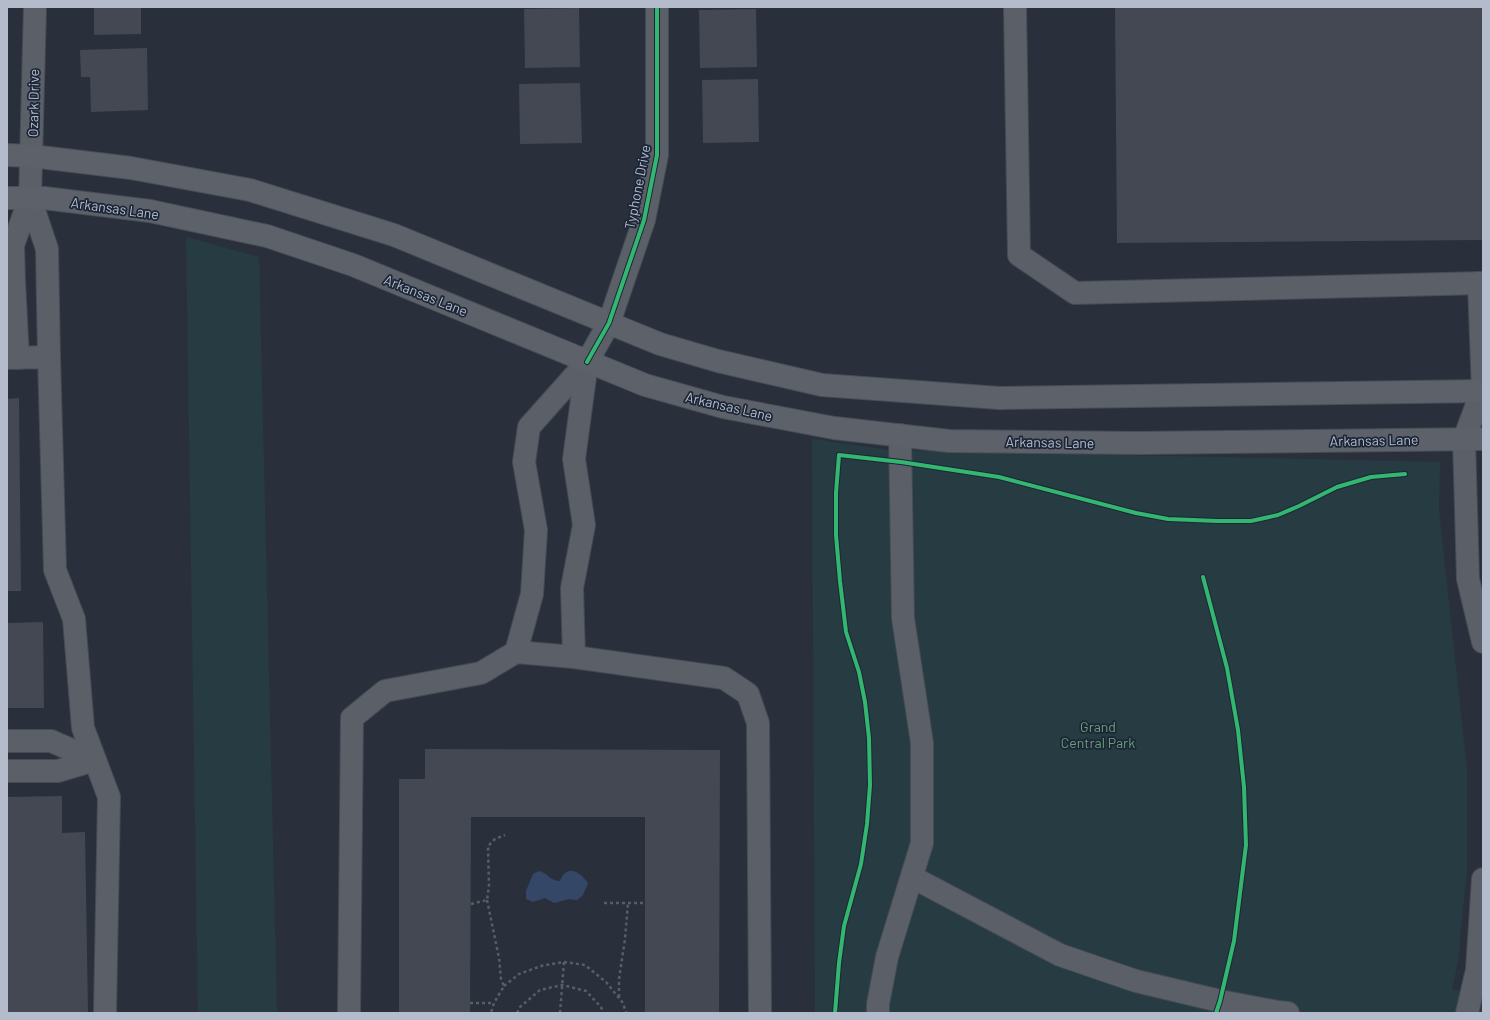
<svg xmlns="http://www.w3.org/2000/svg" width="1490" height="1020" font-family="Barlow,sans-serif">
	<style>
		.green { fill: #263c42 }
		.water { fill: #354766 }
		.building { fill: #434852 }
		.lines { fill: none; stroke-linecap: round; stroke-linejoin: round }
		.minor-casing { stroke: #464b53; stroke-width: 24 }
		.major-casing { stroke: #484d57; stroke-width: 24 }
		.path { stroke: #585e65; stroke-width: 2.5; stroke-dasharray: 3 3; stroke-linecap: butt }
		.minor { stroke: #5b5f68; stroke-width: 22 }
		.major { stroke: #5d626a; stroke-width: 22 }
		.cycleway-casing { stroke: #1c2637; stroke-width: 6 }
		.cycleway { stroke: #33b770; stroke-width: 4 }
		.labels { text-anchor: middle; dominant-baseline: central; stroke-width: 3.5; stroke-linejoin: round; paint-order: stroke }
		.street-label { font-size: 14px; fill: #b4bccc; stroke: #1c2637 }
		.park-label { font-size: 14px; fill: #699f79; stroke: #1c2637 }
	</style>
	<rect width="100%" height="100%" fill="#2a303b"/>
	<g class="green">
		<polygon points="186,237 259,257 277,1013 198,1013"/>
		<polygon points="812,439 888,450 1440,462 1439,510 1467,770 1467,869 1458,961 1452,990 1483,992 1483,1013 815,1013"/>
	</g>
	<path class="water" d="M539 871C550 874 548 880 560 881 567 864 579 871 588 883L583 895 577 900 569 899 554 903 545 898 533 902 526 899V891L533 874Z"/>
	<g class="building">
		<polygon points="94,7 141,7 141,34 94,35"/>
		<polygon points="1115,7 1483,7 1483,240 1117,243"/>
		<polygon points="579,8 580,67 525,68 524,9"/>
		<polygon points="756,9 757,67 700,68 699,10"/>
		<polygon points="147,48 148,110 91,112 90,77 81,77 80,50"/>
		<polygon points="758,79 759,142 703,143 702,80"/>
		<polygon points="580,83 582,143 520,144 519,84"/>
		<polygon points="19,398 21,591 7,591 7,399"/>
		<polygon points="43,622 44,708 7,708 7,623"/>
		<polygon points="425,749 720,750 719,1013 645,1013 645,817 471,817 470,1013 399,1013 399,779 425,779"/>
		<polygon points="62,796 62,833 85,832 88,1013 7,1013 7,797"/>
	</g>
	<g class="lines">
		<g class="minor-casing">
			<g id="minor">
				<polyline points="1015,7 1019,255 1075,293 1483,283"/>
				<polyline points="30,198 47,249 49,357"/>
				<polyline points="1479,283 1483,392"/>
				<polyline points="7,358 49,357 55,570 74,619 83,728 109,797 105,1013"/>
				<polyline points="18,358 14,282 13,245 30,198 35,7"/>
				<polyline points="1482,391 1464,439 1468,579 1483,642"/>
				<polyline points="516,652 532,594 536,530 524,462 529,427 587,362 609,323 644,220 657,155 657,7"/>
				<polyline points="574,657 572,588 584,525 574,459 587,362"/>
				<polyline points="7,741 51,741 95,760"/>
				<polyline points="7,771 58,771 95,760"/>
				<polyline points="912,877 1060,955 1136,981 1220,1001 1278,1012 1288,1013"/>
				<polyline points="349,1013 352,718 385,691 481,673 516,652 574,657 724,678 748,694 758,723 760,1013"/>
				<polyline points="878,1013 878,1004 887,957 922,843 922,743 903,618 900,435"/>
				<polyline points="1467,1013 1477,970 1483,879"/>
			</g>
		</g>
		<g class="major-casing">
			<g id="major">
				<polyline points="7,155 32,156 131,168 250,190 394,235 660,344 718,361 822,385 999,398 1483,391"/>
				<polyline points="7,198 44,198 150,211 267,236 353,265 645,385 723,407 834,428 949,441 1137,443 1483,439"/>
			</g>
		</g>
		<g class="path">
			<polyline points="839,455 877,460"/>
			<path d="M923 466C949 470 976 472 1001 477 1046 488 1090 503 1135 513 1170 521 1215 524 1250 521 1282 518 1308 499 1337 487 1359 478 1382 476 1405 474"/>
			<polyline points="1203,577 1227,668 1238,730 1244,787 1246,845 1234,941 1226,978"/>
			<polyline points="487,900 499,958 501,979 504,986 494,1003 491,1013"/>
			<polyline points="604,903 645,903"/>
			<polyline points="471,904 487,900 489,886 488,846 495,839 505,835"/>
			<polyline points="504,986 519,974 541,966 564,962 585,965 606,982 623,1003 626,1013"/>
			<polyline points="619,997 619,979 625,939 628,903"/>
			<polyline points="470,1003 494,1003"/>
			<polyline points="517,1013 520,1007 540,990 562,985 586,991 601,1007 603,1013"/>
			<polyline points="560,1013 564,962"/>
		</g>
		<use href="#minor" class="minor"/>
		<use href="#major" class="major"/>
		<g class="cycleway-casing">
			<g id="cycleway">
				<polyline points="587,362 609,323 644,220 657,155 657,7"/>
				<polyline points="1203,577 1227,668 1238,730 1244,787 1246,845 1234,941 1220,1001 1216,1013"/>
				<polyline points="835,1013 839,963 844,926 861,864 867,824 870,785 869,738 865,702 859,672 846,632 840,581 836,535 836,493 839,455 901,462 999,477 1136,513 1168,519 1217,521 1251,521 1278,515 1299,506 1337,487 1371,477 1405,474"/>
			</g>
		</g>
		<use href="#cycleway" class="cycleway"/>
	</g>
	<g class="labels">
		<g class="street-label">
			<text transform="translate(33 103) rotate(-89)">Ozark Drive</text>
			<text transform="translate(637 187) rotate(-79)">Typhone Drive</text>
			<text transform="translate(115 208) rotate(8)">Arkansas Lane</text>
			<text transform="translate(426 295) rotate(22)">Arkansas Lane</text>
			<text transform="translate(729 406) rotate(13)">Arkansas Lane</text>
			<text transform="translate(1374 440) rotate(-1)">Arkansas Lane</text>
			<text transform="translate(1050 442) rotate(1)">Arkansas Lane</text>
		</g>
		<g class="park-label">
			<text x="1098" y="726">Grand<tspan x="1098" dy="16">Central Park</tspan></text>
		</g>
	</g>
	<rect width="1490" height="1020" fill="none" stroke="#b4bccc" stroke-width="16"/>
</svg>
